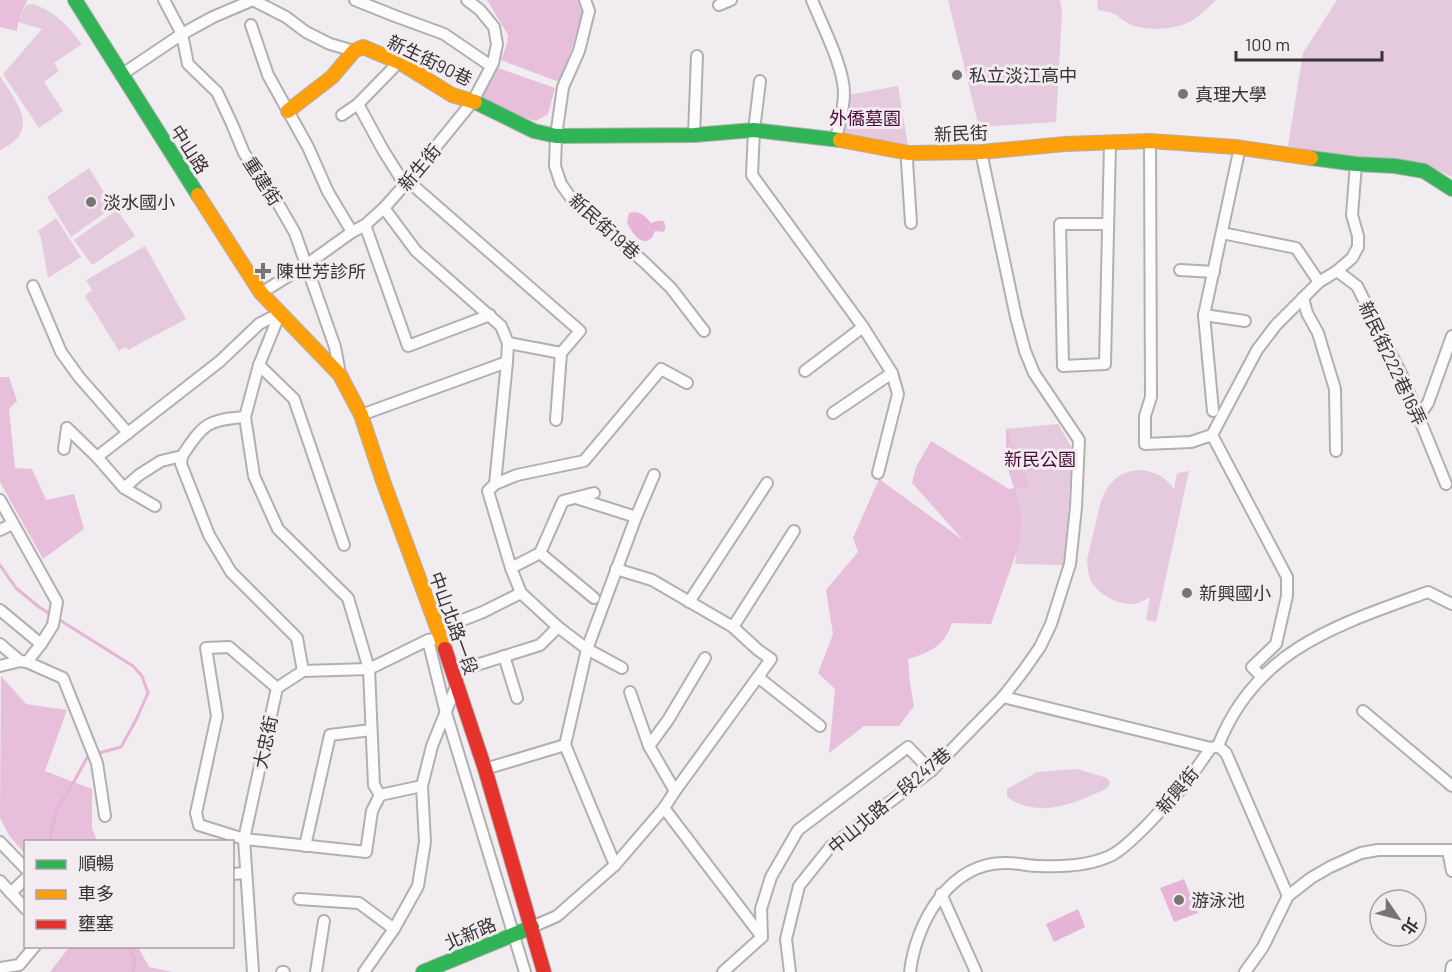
<svg xmlns="http://www.w3.org/2000/svg" width="1452" height="972" font-family="Barlow,'Noto Sans TC',sans-serif">
	<style>
		.green { fill: #e5c9dc }
		.forest { fill: #e7bfdb }
		.water { fill: #e6b4d6 }
		.lines { fill: none; stroke-linecap: round; stroke-linejoin: round }
		.stream { stroke: #e6b4d6; stroke-width: 3 }
		.street-casing { stroke: #b2afb1; stroke-width: 14 }
		.fast-casing { stroke: #b2afb1; stroke-width: 16 }
		.slow-casing { stroke: #b2afb1; stroke-width: 16 }
		.jam-casing { stroke: #b2afb1; stroke-width: 16 }
		.street { stroke: #fdfcfd; stroke-width: 10 }
		.fast { stroke: #30b455; stroke-width: 14 }
		.slow { stroke: #ff9f0a; stroke-width: 14 }
		.jam { stroke: #e5322d; stroke-width: 14 }
		.poi-dot { fill: #777476; stroke: #f2ebef; stroke-width: 2 }
		.labels { text-anchor: middle; dominant-baseline: central; stroke-width: 6; stroke-linejoin: round; paint-order: stroke }
		.street-label { font-size: 18px; fill: #363335; stroke: #f2ebef }
		.poi-label { font-size: 18px; fill: #363335; stroke: #f2ebef; text-anchor: start }
		.park-label { font-size: 18px; fill: #480c3a; stroke: #f2ebef }
	</style>
	<rect width="100%" height="100%" fill="#f1ecef"/>
	<g class="green">
		<polygon points="948,0 1060,0 1062,12 1056,122 979,127"/>
		<path d="M1097 0H1216C1208 8 1201 15 1191 21 1175 30 1149 31 1132 25 1124 22 1119 16 1112 13 1108 11 1103 11 1098 10Z"/>
		<polygon points="1337,0 1452,0 1452,177 1437,170 1354,160 1288,146 1303,53"/>
		<path d="M33 4C56 12 67 25 82 44L54 63 59 71 44 82 63 111 39 128 3 74 42 29 18 22 26 5Z"/>
		<path d="M0 76C17 103 42 131 0 150Z"/>
		<polygon points="898,86 908,146 848,136 841,132 848,95"/>
		<polygon points="89,168 113,207 71,237 47,197"/>
		<polygon points="117,210 135,236 92,265 74,240"/>
		<polygon points="56,218 81,257 48,278 41,238 38,231"/>
		<polygon points="145,246 186,319 128,350 126,347 119,351 85,296 92,290 86,280"/>
		<polygon points="1058,424 1072,448 1072,454 1068,516 1063,565 1015,564 1022,512 1006,462 1006,429"/>
		<path d="M1142 470C1156 472 1165 477 1174 489L1177 473 1189 471 1156 622 1146 620 1150 597C1145 600 1140 603 1133 604 1119 605 1100 595 1092 583 1088 577 1088 567 1087 560 1090 547 1093 535 1096 522 1102 494 1109 471 1142 470Z"/>
		<path d="M1077 769 1107 778 1110 783 1108 787 1104 790C1072 804 1039 819 1007 797V789L1037 772Z"/>
	</g>
	<g class="forest">
		<polygon points="0,0 27,0 18,22 17,31 0,27"/>
		<polygon points="487,0 578,0 582,14 572,48 559,82 501,60 507,44 508,35"/>
		<polygon points="498,68 555,88 548,114 536,121 475,102"/>
		<polygon points="0,377 9,377 17,401 9,409 15,468 32,469 46,500 74,494 84,529 43,559 0,482"/>
		<path d="M1006 428 1030 487 1015 489 1022 512 1019 545 991 624 952 623C944 646 931 652 908 659L910 683 914 706 899 726H864L829 753 835 689 818 673 833 634 826 590 858 552 853 538 879 479 963 540 912 483 916 467 931 441 1009 489 1014 488 1006 462Z"/>
		<polygon points="1,676 26,704 67,710 45,771 92,789 92,828 97,841 26,842 25,854 9,835 0,818"/>
		<polygon points="70,946 138,947 149,967 172,972 50,972"/>
	</g>
	<g class="water">
		<path d="M634 212C642 212 646 217 651 223 658 221 667 217 665 230L663 232 655 231C648 252 632 236 627 222L629 213Z"/>
		<polygon points="1184,879 1198,913 1174,922 1160,888"/>
		<polygon points="1078,909 1085,927 1054,942 1046,924"/>
	</g>
	<g class="lines">
		<g class="stream">
			<polyline points="0,565 16,588 39,607 133,666 142,676 148,693 136,720 121,747 88,756 72,785 56,811 50,838 54,842"/>
			<polyline points="129,946 135,961 133,972"/>
		</g>
		<g class="street-casing">
			<g id="street">
				<polyline points="164,0 182,34 188,64 217,92 232,124 244,153 276,200 295,233 335,347 340,374"/>
				<polyline points="355,0 395,16 444,34 491,66"/>
				<polyline points="585,0 589,11 579,51 563,87 556,136 555,166 561,184 571,198 644,262 671,288 704,331"/>
				<path d="M812 0C822 25 844 67 844 93 844 109 839 124 836 139"/>
				<polyline points="719,5 731,0"/>
				<polyline points="251,25 268,75 308,147 328,192 352,232"/>
				<polyline points="121,75 182,34 213,17 253,0 286,17 306,32 330,44 354,51"/>
				<polyline points="760,81 754,130 752,175 863,327 892,373 898,394 878,473"/>
				<polyline points="358,104 383,150 405,185"/>
				<polyline points="342,115 358,104 399,62"/>
				<polyline points="694,135 697,56"/>
				<polyline points="1150,141 1151,397 1145,416 1145,444 1191,442 1212,435 1257,350 1276,325 1303,298"/>
				<polyline points="909,153 907,161 911,223"/>
				<polyline points="408,181 580,331 561,353 508,343"/>
				<polyline points="384,208 416,251 501,326 508,343 507,362 495,484 488,491 511,568 521,593 558,627 587,649 565,745 485,769"/>
				<polyline points="1108,224 1060,224 1063,366 1105,364 1110,143"/>
				<polyline points="365,225 408,346 490,315"/>
				<polyline points="1222,233 1296,248 1319,282"/>
				<polyline points="1180,270 1214,272"/>
				<polyline points="1337,271 1352,258 1358,247 1358,236 1352,215 1356,164"/>
				<polyline points="33,286 61,352 79,377 128,433"/>
				<polyline points="261,293 306,265 352,232 365,225 384,208 408,181 473,101 493,63 497,44 494,27 480,10 467,0"/>
				<polyline points="280,313 259,365 245,417 254,476 278,529 348,598 369,669 374,785 380,795"/>
				<polyline points="1204,315 1245,321"/>
				<polyline points="259,365 294,399 344,545"/>
				<polyline points="805,371 863,327"/>
				<polyline points="1213,411 1204,315 1240,147"/>
				<polyline points="833,413 892,373"/>
				<polyline points="361,415 507,362"/>
				<polyline points="1419,416 1428,403 1452,336"/>
				<polyline points="556,420 561,353"/>
				<polyline points="67,428 97,457 124,488"/>
				<polyline points="1212,435 1287,577 1287,596 1276,644 1252,667 1262,677"/>
				<polyline points="64,449 67,428"/>
				<polyline points="1336,451 1335,389 1318,333 1307,313 1303,298 1319,282 1337,271 1357,286 1402,376 1446,484"/>
				<path d="M182 456C204 424 206 420 245 417"/>
				<polyline points="97,457 219,362 259,324 280,313"/>
				<polyline points="495,484 517,475 584,461 661,369 687,383"/>
				<polyline points="576,498 636,517"/>
				<polyline points="0,500 57,602 53,625 41,644 27,662 20,661 0,666"/>
				<polyline points="155,506 124,488 139,475 161,461 182,456 181,464 209,535 231,572 297,638 303,671"/>
				<polyline points="0,530 12,524"/>
				<polyline points="540,553 594,598"/>
				<polyline points="511,568 540,553 563,501 594,493"/>
				<polyline points="689,602 767,483"/>
				<polyline points="0,610 41,644"/>
				<polyline points="733,627 794,531"/>
				<polyline points="428,640 446,713 525,972"/>
				<polyline points="0,644 20,661"/>
				<polyline points="504,656 517,698"/>
				<polyline points="27,662 63,678 97,763 105,816"/>
				<polyline points="622,668 587,649 636,517 654,475"/>
				<polyline points="454,672 540,645 558,627"/>
				<polyline points="759,678 820,726"/>
				<polyline points="277,688 229,647 206,648 217,716 196,813 199,825 244,839 366,852 372,811 380,795"/>
				<polyline points="630,692 649,746"/>
				<polyline points="1003,697 1211,748"/>
				<polyline points="1363,711 1452,786"/>
				<polyline points="565,745 615,865"/>
				<path d="M1218 746C1256 649 1337 625 1428 592L1452 604"/>
				<polyline points="1218,746 1226,753 1288,896"/>
				<polyline points="675,791 649,746 668,720 705,658"/>
				<polyline points="380,795 422,786"/>
				<polyline points="664,808 762,937"/>
				<polyline points="0,842 26,869"/>
				<polyline points="305,846 330,735 371,730"/>
				<polyline points="1448,851 1452,871"/>
				<polyline points="232,874 246,873"/>
				<polyline points="26,878 11,893 26,909"/>
				<polyline points="0,881 11,893"/>
				<polyline points="941,894 976,972"/>
				<polyline points="299,899 359,903 394,929"/>
				<polyline points="532,927 557,916 615,865 664,808 675,791 771,659 758,650 733,627 652,580 616,569"/>
				<polyline points="0,968 19,965 35,946"/>
				<polyline points="253,972 244,839 277,688 303,671 369,669 428,640 441,638 455,623 483,612 521,593"/>
				<polyline points="282,972 284,972"/>
				<polyline points="316,972 324,921"/>
				<polyline points="364,972 394,929 418,886 425,842 422,786 432,746 457,684"/>
				<polyline points="723,972 762,937 761,909 771,877 798,830 908,747 931,771"/>
				<polyline points="790,972 786,939 799,886 831,846 931,771 1003,697 1024,670 1040,647 1051,624 1070,564 1076,507 1079,440 1034,373 1025,351 1016,317 981,152"/>
				<path d="M910 972C916 922 950 861 1008 863 1018 863 1029 866 1040 866 1063 867 1090 866 1112 855 1125 848 1139 833 1150 822 1160 811 1171 800 1181 789 1192 776 1201 761 1211 748L1218 746"/>
				<polyline points="1245,972 1263,947 1288,896 1311,878 1330,867 1361,853 1378,850 1452,850"/>
				<polyline points="1451,972 1452,966"/>
			</g>
		</g>
		<g class="fast-casing">
			<g id="fast">
				<polyline points="75,0 198,195"/>
				<polyline points="475,102 534,131 556,136 694,135 754,130 840,140"/>
				<polyline points="1311,158 1356,164 1395,166 1424,171 1452,189"/>
				<polyline points="423,972 532,927"/>
			</g>
		</g>
		<g class="slow-casing">
			<g id="slow">
				<polyline points="288,111 332,77 354,51 363,47 399,62 452,95 475,102"/>
				<polyline points="840,140 909,153 981,152 1065,144 1150,141 1235,147 1311,158"/>
				<polyline points="198,195 261,293 340,375 361,415 383,481 445,649"/>
			</g>
		</g>
		<g class="jam-casing">
			<polyline id="jam" points="445,649 485,769 544,972"/>
		</g>
		<use href="#street" class="street"/>
		<use href="#fast" class="fast"/>
		<use href="#slow" class="slow"/>
		<use href="#jam" class="jam"/>
	</g>
	<g class="poi-dot">
		<circle cx="957" cy="75" r="6"/>
		<circle cx="1183" cy="94" r="6"/>
		<circle cx="91" cy="202" r="6"/>
		<path d="M260 262h6v6h6v6h-6v6h-6v-6h-6v-6h6z"/>
		<circle cx="1187" cy="593" r="6"/>
		<circle cx="1179" cy="900" r="6"/>
	</g>
	<g class="labels">
		<g class="street-label">
			<text transform="translate(430 60) rotate(26)">新生街90巷</text>
			<text transform="translate(961 133) rotate(-2)">新民街</text>
			<text transform="translate(190 149) rotate(57)">中山路</text>
			<text transform="translate(419 167) rotate(-50)">新生街</text>
			<text transform="translate(263 181) rotate(57)">重建街</text>
			<text transform="translate(605 226) rotate(42)">新民街19巷</text>
			<text transform="translate(1393 363) rotate(65)">新民街222巷16弄</text>
			<text transform="translate(454 623) rotate(70)">中山北路一段</text>
			<text transform="translate(265 742) rotate(-78)">大忠街</text>
			<text transform="translate(1177 790) rotate(-50)">新興街</text>
			<text transform="translate(889 800) rotate(-40)">中山北路一段247巷</text>
			<text transform="translate(470 933) rotate(-23)">北新路</text>
		</g>
		<g class="poi-label">
			<text x="969" y="75">私立淡江高中</text>
			<text x="1195" y="94">真理大學</text>
			<text x="103" y="202">淡水國小</text>
			<text x="276" y="271">陳世芳診所</text>
			<text x="1199" y="593">新興國小</text>
			<text x="1191" y="900">游泳池</text>
		</g>
		<g class="park-label">
			<text x="865" y="118">外僑墓園</text>
			<text x="1040" y="459">新民公園</text>
		</g>
	</g>
	<rect x="24" y="840" width="210" height="108" fill="#f2ebef" stroke="#a7a1a5" stroke-width="1.5"/>
	<rect x="36" y="860" width="30" height="9" fill="#30b455" stroke="#a7a1a5" stroke-width="1.5"/>
	<text x="78" y="870" font-size="18" fill="#363335">順暢</text>
	<rect x="36" y="890" width="30" height="9" fill="#ff9f0a" stroke="#a7a1a5" stroke-width="1.5"/>
	<text x="78" y="900" font-size="18" fill="#363335">車多</text>
	<rect x="36" y="920" width="30" height="9" fill="#e5322d" stroke="#a7a1a5" stroke-width="1.5"/>
	<text x="78" y="930" font-size="18" fill="#363335">壅塞</text>
	<g transform="translate(1398 918) rotate(125)"><circle r="28" fill="#f2ebef" stroke="#a7a1a5" stroke-width="1.5"/>
	<path d="M0-4.5L10 22L0 15L-10 22Z" fill="#777476"/>
	<text y="-9" font-size="16" font-weight="bold" text-anchor="middle" fill="#363335">北</text>
	</g>
	<path d="M1236 51v9h146v-9" fill="none" stroke="#363335" stroke-width="3"/>
	<text x="1245" y="51" font-size="18" fill="#363335" stroke="#f2ebef" stroke-width="4.5" paint-order="stroke">100 m</text>
</svg>
